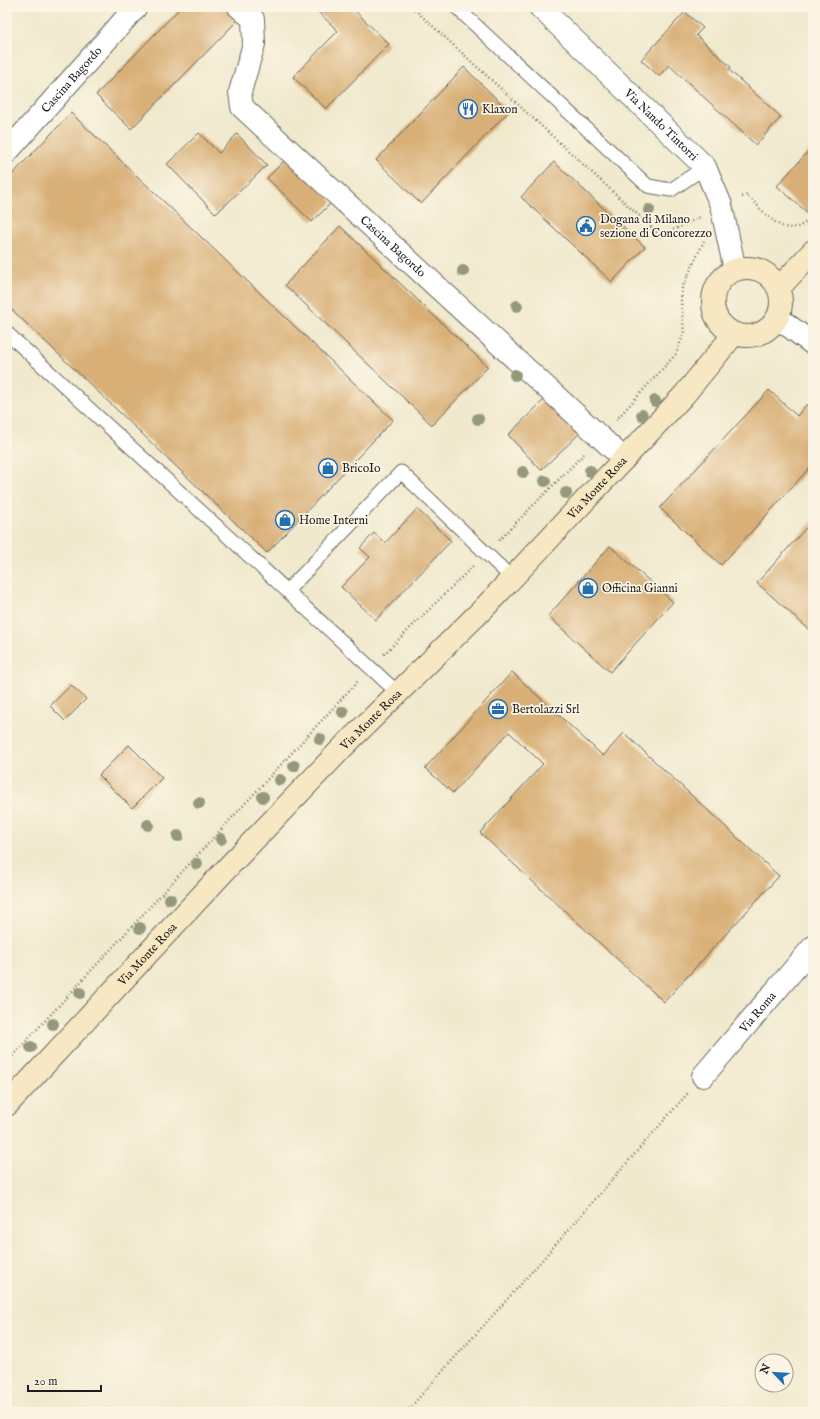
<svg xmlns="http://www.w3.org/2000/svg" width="820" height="1419" font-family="'IM FELL English',serif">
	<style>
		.building { fill: #d8af76 }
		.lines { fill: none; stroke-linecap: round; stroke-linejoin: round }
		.lane-casing { stroke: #66645a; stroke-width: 15 }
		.street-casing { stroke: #66645a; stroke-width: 24 }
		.secondary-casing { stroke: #66645a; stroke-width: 24 }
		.path { stroke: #66645a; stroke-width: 2.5; stroke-dasharray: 1 3; stroke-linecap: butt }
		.lane { stroke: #fff; stroke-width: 13 }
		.street { stroke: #fff; stroke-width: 22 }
		.secondary { stroke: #f7e8c3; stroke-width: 22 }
		.tree { fill: #94997c }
		.labels { text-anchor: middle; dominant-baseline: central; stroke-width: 3.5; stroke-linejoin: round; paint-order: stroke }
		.street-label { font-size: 12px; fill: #1c1c1c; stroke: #fcf5e5 }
		.poi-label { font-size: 12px; fill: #1c1c1c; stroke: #fcf5e5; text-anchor: start }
	</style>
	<rect width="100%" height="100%" fill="#fcf5e5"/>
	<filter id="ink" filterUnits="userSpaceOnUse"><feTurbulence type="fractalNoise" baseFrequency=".025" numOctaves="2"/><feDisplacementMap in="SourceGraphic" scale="8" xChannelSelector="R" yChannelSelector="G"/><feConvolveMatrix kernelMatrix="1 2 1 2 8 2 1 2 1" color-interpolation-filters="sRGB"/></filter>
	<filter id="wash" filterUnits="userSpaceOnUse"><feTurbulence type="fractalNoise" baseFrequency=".012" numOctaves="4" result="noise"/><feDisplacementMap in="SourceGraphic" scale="16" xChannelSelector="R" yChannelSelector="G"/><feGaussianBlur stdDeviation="0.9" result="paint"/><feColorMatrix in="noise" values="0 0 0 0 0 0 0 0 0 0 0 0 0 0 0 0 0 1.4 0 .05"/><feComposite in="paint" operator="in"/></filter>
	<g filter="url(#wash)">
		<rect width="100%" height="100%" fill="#f0e9cd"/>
		<g id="blocks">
			<g class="building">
				<polygon points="181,7 226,7 239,19 131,129 96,95"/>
				<polygon points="313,7 351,7 389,44 326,109 293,77 338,31"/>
				<polygon points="685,12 703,28 696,35 731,67 729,70 781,117 756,145 669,65 659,76 641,60"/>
				<polygon points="464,67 509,111 421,204 376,160"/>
				<polygon points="71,113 393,420 267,553 7,305 7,180"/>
				<polygon points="199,133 219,153 237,134 267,165 216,214 167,164"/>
				<polygon points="813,146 813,211 810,215 777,186"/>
				<polygon points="287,158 332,202 312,222 267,178"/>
				<polygon points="554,162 645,247 612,282 521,197"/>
				<polygon points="340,226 488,367 432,425 285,285"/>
				<polygon points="769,390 797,416 807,404 813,410 813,464 721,565 660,508"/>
				<polygon points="547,397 581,432 541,470 508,435"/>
				<polygon points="417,509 451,541 376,620 341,587 370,557 360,548 374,533 385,543"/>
				<polygon points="813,520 813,633 757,583"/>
				<polygon points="610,546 673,602 610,672 548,616"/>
				<polygon points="512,672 603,756 624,733 779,876 664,1002 480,833 543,764 509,732 453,793 425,768"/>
				<polygon points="71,685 86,699 65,721 50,706"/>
				<polygon points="129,745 162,778 132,808 99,775"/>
			</g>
		</g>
	</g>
	<g filter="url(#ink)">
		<use href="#blocks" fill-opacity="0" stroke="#66645a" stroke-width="1"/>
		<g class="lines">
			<g class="lane-casing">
				<g id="lane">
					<polyline points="456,7 648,186 671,190 705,167"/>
					<polyline points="7,333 398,693"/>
					<polyline points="288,590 401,472 512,578"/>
				</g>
			</g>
			<g class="street-casing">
				<g id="street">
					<path id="s1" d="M239 7 253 19 254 44 240 92 242 107 624 459"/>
					<path id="s2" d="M540 7 705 167 721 205 735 270"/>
					<path id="s3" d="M7 152 136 7"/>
					<polyline points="778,318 813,344"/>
					<path id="s4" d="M703 1076 813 947"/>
				</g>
			</g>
			<g class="secondary-casing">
				<g id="secondary">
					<circle cx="747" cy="302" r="34"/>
					<polyline points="779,288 813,251"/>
					<path id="s5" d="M7 1105 230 865 345 745 485 607 684 395 734 334"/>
				</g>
			</g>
			<g class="path">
				<polyline points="412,7 661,236 700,217"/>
				<path d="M742 197 747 195C767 214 786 245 813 216"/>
				<polyline points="616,420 676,354 684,333 681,301 682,288 704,241"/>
				<polyline points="499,540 584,454"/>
				<polyline points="384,654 473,566"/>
				<polyline points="7,1062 358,681"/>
				<polyline points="406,1412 521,1284 688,1093"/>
			</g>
			<use href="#lane" class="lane"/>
			<use href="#street" class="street"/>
			<use href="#secondary" class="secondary"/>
		</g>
		<g class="tree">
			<circle cx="649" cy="210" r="6"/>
			<circle cx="463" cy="271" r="6"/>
			<circle cx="517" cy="306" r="6"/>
			<circle cx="515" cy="375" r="6"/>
			<circle cx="655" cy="401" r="6"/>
			<circle cx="642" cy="415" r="6"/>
			<circle cx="478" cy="419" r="6"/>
			<circle cx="590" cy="471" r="6"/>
			<circle cx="523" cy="472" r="6"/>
			<circle cx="545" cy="481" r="6"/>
			<circle cx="566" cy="493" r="6"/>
			<circle cx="343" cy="712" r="6"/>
			<circle cx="320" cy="739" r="6"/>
			<circle cx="294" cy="766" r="6"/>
			<circle cx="280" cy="780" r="6"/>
			<circle cx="263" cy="797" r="6"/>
			<circle cx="199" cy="803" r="6"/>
			<circle cx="148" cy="825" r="6"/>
			<circle cx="178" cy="836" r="6"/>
			<circle cx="221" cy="839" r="6"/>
			<circle cx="197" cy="864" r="6"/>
			<circle cx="170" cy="899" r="6"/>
			<circle cx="140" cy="928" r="6"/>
			<circle cx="80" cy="993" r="6"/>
			<circle cx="53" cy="1024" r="6"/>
			<circle cx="31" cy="1047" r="6"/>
		</g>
	</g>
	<defs>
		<g id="restaurant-ring" transform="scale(1)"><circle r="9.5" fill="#fcf5e5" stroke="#1f6fb2" stroke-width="1.5"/><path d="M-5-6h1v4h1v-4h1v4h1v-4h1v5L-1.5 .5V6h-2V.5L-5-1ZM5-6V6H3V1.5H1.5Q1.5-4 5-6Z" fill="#1f6fb2"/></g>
		<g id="civic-ring" transform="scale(1)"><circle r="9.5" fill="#fcf5e5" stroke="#1f6fb2" stroke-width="1.5"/><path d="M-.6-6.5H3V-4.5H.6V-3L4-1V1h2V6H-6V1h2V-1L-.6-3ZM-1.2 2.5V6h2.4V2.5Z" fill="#1f6fb2"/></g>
		<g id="shop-ring" transform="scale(1)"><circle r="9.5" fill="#fcf5e5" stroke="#1f6fb2" stroke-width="1.5"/><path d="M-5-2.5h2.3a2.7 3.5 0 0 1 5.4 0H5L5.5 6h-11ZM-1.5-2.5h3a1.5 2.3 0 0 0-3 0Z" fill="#1f6fb2"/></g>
		<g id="office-ring" transform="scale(1)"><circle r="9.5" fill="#fcf5e5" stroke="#1f6fb2" stroke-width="1.5"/><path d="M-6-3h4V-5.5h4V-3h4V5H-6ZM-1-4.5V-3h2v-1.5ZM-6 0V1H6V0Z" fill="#1f6fb2"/></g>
	</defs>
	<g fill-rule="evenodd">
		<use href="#restaurant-ring" x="468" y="109"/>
		<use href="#civic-ring" x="586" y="226"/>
		<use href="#shop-ring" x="328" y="468"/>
		<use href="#shop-ring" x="285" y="520"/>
		<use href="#shop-ring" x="588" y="588"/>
		<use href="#office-ring" x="498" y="709"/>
	</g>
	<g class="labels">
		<g class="street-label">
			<text stroke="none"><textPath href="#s3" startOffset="97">Cascina Bagordo</textPath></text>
			<text stroke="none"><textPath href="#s2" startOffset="169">Via Nando Tintorri</textPath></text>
			<text stroke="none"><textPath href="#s1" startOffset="314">Cascina Bagordo</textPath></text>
			<text stroke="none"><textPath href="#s5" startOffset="854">Via Monte Rosa</textPath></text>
			<text stroke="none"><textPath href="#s5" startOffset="530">Via Monte Rosa</textPath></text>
			<text stroke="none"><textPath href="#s5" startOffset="206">Via Monte Rosa</textPath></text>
			<text stroke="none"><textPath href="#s4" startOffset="84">Via Roma</textPath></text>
		</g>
		<g class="poi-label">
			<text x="482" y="109">Klaxon</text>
			<text x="600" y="219">Dogana di Milano<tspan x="600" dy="14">sezione di Concorezzo</tspan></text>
			<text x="342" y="468">BricoIo</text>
			<text x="299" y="520">Home Interni</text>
			<text x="602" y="588">Officina Gianni</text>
			<text x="512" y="709">Bertolazzi Srl</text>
		</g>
	</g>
	<rect width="820" height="1419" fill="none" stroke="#fcf5e5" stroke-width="24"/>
	<g transform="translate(774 1373) rotate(295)"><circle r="19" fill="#fcf5e5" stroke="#a29e95"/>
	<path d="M0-3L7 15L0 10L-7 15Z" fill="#1f6fb2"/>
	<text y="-6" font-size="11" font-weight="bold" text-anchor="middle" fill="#1c1c1c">N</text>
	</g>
	<path d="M28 1385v6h73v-6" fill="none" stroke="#1c1c1c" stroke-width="2"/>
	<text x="34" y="1385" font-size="12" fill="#1c1c1c" stroke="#fcf5e5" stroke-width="3" paint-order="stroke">20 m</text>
</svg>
